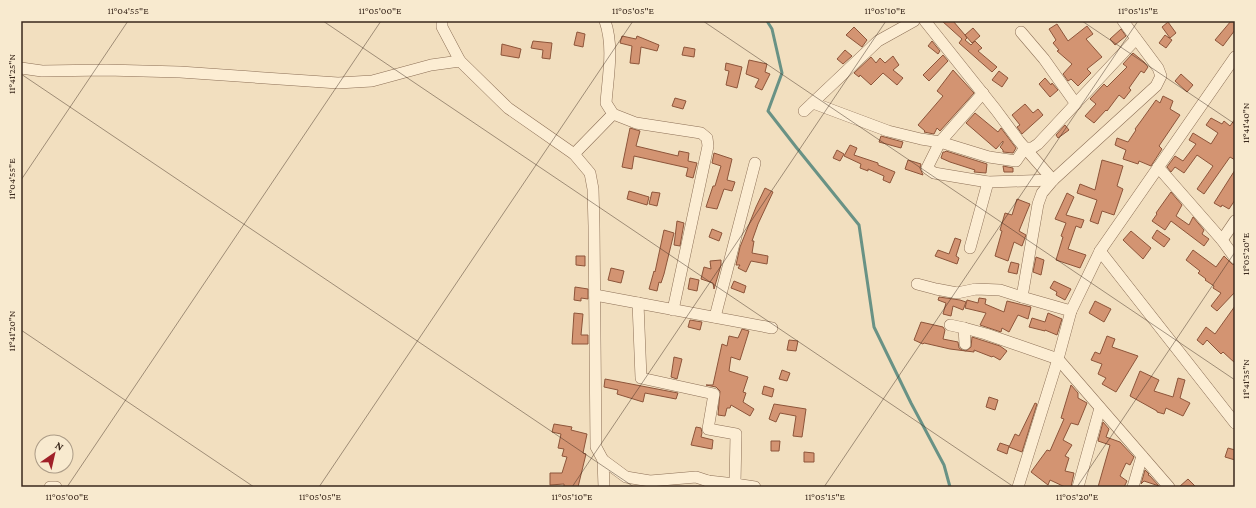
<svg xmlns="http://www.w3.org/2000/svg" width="1256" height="508" font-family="'Crimson Pro',serif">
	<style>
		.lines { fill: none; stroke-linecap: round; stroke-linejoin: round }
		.stream { stroke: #699285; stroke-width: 3 }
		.building { fill: #d39472; stroke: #8d553a }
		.minor-casing { stroke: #8c6f56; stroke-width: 12 }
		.minor { stroke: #fcedd3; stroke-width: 11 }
		.ticks { fill: none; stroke: #3a281c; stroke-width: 1; stroke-opacity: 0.45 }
		.neatline { fill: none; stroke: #3a281c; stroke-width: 1.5 }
		.ticks-label { font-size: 10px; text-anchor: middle; fill: #3a281c }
	</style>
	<rect width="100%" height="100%" fill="#f2dfbf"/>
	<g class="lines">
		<polyline class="stream" points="767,21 772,29 782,73 768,111 796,147 859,225 874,327 911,403 944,465 950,487"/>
	</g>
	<g class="building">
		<polygon points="942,21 953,21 965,35 973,28 980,36 972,43 965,35 967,38 965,40 971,45 975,41 982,48 978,51 997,67 992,72 959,43 962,39"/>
		<polygon points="1231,21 1235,21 1235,30 1223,46 1215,40"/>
		<polygon points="1168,22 1176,33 1170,38 1162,27"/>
		<polygon points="1057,24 1068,41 1087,26 1093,34 1086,39 1102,57 1087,69 1091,73 1078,86 1071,79 1068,81 1063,74 1072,64 1057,51 1059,50 1053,43 1056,40 1049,29"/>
		<polygon points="854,27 867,40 862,47 846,35"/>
		<polygon points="1121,29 1126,36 1115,45 1110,39"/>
		<polygon points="577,32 585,34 583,47 574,45"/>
		<polygon points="1165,35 1172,40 1166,48 1159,43"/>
		<polygon points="622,36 636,39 637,36 659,45 657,51 641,47 639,64 630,63 632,46 620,43"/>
		<polygon points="533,41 552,43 550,59 542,58 543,50 531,48"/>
		<polygon points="932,41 940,51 938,54 928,46"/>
		<polygon points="502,44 521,49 519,58 501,55"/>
		<polygon points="684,47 695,49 694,57 682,55"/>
		<polygon points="845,50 852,56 843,64 837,59"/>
		<polygon points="1133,53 1144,62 1148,67 1144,73 1141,71 1129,88 1131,90 1124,99 1119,95 1107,111 1106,110 1094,123 1085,116 1096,104 1090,99 1104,84 1107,87 1127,67 1123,64"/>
		<polygon points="943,55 948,61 929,81 923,75"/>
		<polygon points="893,56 899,65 893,70 903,78 897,85 883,73 871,85 860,75 859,77 854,73 871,57 876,63 880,58 885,63"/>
		<polygon points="749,60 767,64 765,72 770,74 762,90 755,87 759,79 746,74"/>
		<polygon points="726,63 742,67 737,88 726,85 729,71 725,70"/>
		<polygon points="953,70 974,93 940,131 937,128 934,134 924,132 925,131 918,125 943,96 937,91"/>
		<polygon points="999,71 1008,78 1002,87 992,80"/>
		<polygon points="1181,74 1193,85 1187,92 1175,81"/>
		<polygon points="1045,78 1051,85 1052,83 1058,90 1050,97 1039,84"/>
		<polygon points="1163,96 1173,101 1170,109 1180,115 1159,146 1162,149 1151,166 1139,161 1138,164 1123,159 1126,150 1115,145 1117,138 1128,142 1136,130 1135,129 1141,121 1156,100 1160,103"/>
		<polygon points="675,98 686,101 683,109 672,106"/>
		<polygon points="1025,104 1033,113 1038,109 1043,115 1022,134 1017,127 1020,125 1012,115"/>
		<polygon points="975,113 998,132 1001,128 1016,148 1013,153 1003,152 1003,150 1000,147 1003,143 1003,141 996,149 966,123"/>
		<polygon points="1211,118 1222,124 1224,121 1230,126 1235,119 1235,160 1230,157 1204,194 1197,189 1213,166 1197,155 1184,173 1175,167 1171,172 1167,167 1175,156 1183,161 1196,144 1189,140 1193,133 1211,144 1218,133 1206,125"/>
		<polygon points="1065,125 1069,130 1058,138 1056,135"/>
		<polygon points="630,128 640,131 636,146 678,156 679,151 689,153 688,161 697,163 693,178 686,176 688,168 634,156 632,169 622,167"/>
		<polygon points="881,136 903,142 901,148 879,142"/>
		<polygon points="850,145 857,148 854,155 878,163 878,165 895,172 890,183 883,180 884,176 868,169 868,171 860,168 861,164 844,156"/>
		<polygon points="837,150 844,154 840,161 833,158"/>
		<polygon points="946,151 987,164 986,173 974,172 975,170 950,162 941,158 943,152 945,152"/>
		<polygon points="714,153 732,159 727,180 735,182 732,191 724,189 717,209 706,207 713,186 715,186 721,166 712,163"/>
		<polygon points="908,160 921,164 920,168 923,175 905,169"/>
		<polygon points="1102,160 1123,166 1117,186 1123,189 1114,215 1102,211 1098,224 1090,221 1097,200 1077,193 1080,184 1095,190"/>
		<polygon points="1003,166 1013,168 1013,172 1004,172"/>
		<polygon points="1235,170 1235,200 1229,209 1222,205 1221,207 1214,203"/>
		<polygon points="765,188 773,192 758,224 752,241 754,241 752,253 768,256 767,264 751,261 746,272 738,268 740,265 736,265 740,247 756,207"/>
		<polygon points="629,191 649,197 647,205 627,199"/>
		<polygon points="652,192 660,193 657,206 649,204"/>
		<polygon points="1171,192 1182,205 1176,216 1189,225 1193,217 1204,230 1202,234 1209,239 1204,246 1171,221 1165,230 1152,221 1157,214 1156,213"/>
		<polygon points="1067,193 1074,197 1066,215 1084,220 1081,228 1076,226 1068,249 1086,255 1080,268 1056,260 1063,237 1061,236 1066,223 1055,219"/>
		<polygon points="1017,199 1030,204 1019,231 1026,235 1022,246 1014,242 1008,261 995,256 1002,231 1000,230 1005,213 1012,215"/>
		<polygon points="677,221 684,223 680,246 674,245"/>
		<polygon points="712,229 722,233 719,241 709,237"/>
		<polygon points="664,230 674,233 664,274 661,283 659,282 657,291 649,289 654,271 655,272"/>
		<polygon points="1157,230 1170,239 1164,247 1152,238"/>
		<polygon points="1131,231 1151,248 1143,259 1123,240"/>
		<polygon points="955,238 961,240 956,256 959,258 957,264 935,256 938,250 949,254"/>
		<polygon points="1193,250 1216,267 1224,256 1232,264 1235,265 1235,292 1217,311 1211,306 1221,293 1213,288 1214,286 1205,280 1206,279 1198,273 1200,271 1186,260"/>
		<polygon points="576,256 585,256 585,266 576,265"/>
		<polygon points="1036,257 1044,260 1041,275 1033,272"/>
		<polygon points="721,260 721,265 714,289 713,283 701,279 704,267 711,269 710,261"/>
		<polygon points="1011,262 1019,264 1017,274 1008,272"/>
		<polygon points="611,268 624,271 621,283 608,280"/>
		<polygon points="690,278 699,280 697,291 688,289"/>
		<polygon points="734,281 746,286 744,293 731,288"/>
		<polygon points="1054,281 1071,289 1065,300 1056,295 1057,292 1050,288"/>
		<polygon points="575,287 588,289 588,299 581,298 581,301 574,300"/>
		<polygon points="939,297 960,300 966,302 963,310 953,306 951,316 943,314 946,303 938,300"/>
		<polygon points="979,298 986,299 985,304 1004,312 1007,301 1031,307 1028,319 1018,315 1009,332 1002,328 1001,332 980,325 986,313 965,308 967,300 978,303"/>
		<polygon points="1095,301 1111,309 1104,322 1089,313"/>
		<polygon points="1235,306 1235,363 1223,352 1221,354 1207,340 1203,345 1197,340 1206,327 1215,334"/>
		<polygon points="574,313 583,314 581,335 588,335 588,344 572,344"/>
		<polygon points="1048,313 1062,319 1057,335 1045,330 1045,331 1029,327 1032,318 1045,322"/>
		<polygon points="690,320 702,322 700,330 688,327"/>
		<polygon points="921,322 943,327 945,330 943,339 958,342 959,348 962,350 966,351 971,347 972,337 1000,346 1007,351 1000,360 993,356 992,357 974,350 974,352 950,349 924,343 923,344 914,340"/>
		<polygon points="742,329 749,331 740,360 731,357 729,371 748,377 743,392 746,393 743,402 754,409 750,416 731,405 730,408 727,408 725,416 718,415 720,391 716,387 706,385 713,385 722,344 727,346 729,336 738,338"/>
		<polygon points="1107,336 1115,339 1112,347 1138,356 1116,392 1102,384 1106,378 1098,374 1102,364 1091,360 1095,352 1100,354"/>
		<polygon points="789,340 798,341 796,351 787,350"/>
		<polygon points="674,357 682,359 677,379 671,377"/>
		<polygon points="782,370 790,373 787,381 779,379"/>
		<polygon points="1140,371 1159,380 1154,391 1173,397 1178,378 1185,380 1180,398 1190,403 1183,416 1166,408 1164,414 1157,412 1157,411 1130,396"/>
		<polygon points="605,379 678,393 676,399 645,393 643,402 617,394 618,390 604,387"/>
		<polygon points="1071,385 1078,393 1078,398 1087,403 1078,425 1071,423 1063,440 1072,445 1065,456 1069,458 1065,471 1074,473 1071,487 1065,487 1050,480 1048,485 1031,472 1047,450 1050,451 1064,419 1061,418"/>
		<polygon points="764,386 774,389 772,397 762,394"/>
		<polygon points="989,397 998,400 995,410 986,407"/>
		<polygon points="1035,403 1037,404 1022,452 1009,447 1015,434 1019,436"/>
		<polygon points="774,404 806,409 802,437 793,436 796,416 780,413 776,422 769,419"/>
		<polygon points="1103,422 1109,429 1106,437 1120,442 1134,457 1130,465 1126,463 1120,476 1127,481 1124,487 1098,487 1110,445 1098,441"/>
		<polygon points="554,424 572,427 571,430 587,434 583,453 586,454 578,487 564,487 564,484 550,485 550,473 562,473 567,457 562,456 564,449 558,448 561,434 552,432"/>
		<polygon points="696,427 701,428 702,433 701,437 713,440 712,449 691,445"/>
		<polygon points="771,441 780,441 779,451 771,451"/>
		<polygon points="1000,443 1009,446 1007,454 997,450"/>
		<polygon points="1228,448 1235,450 1235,460 1225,457"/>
		<polygon points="804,452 814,453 814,462 804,462"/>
		<polygon points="1145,470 1149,474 1148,475 1150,476 1159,486 1144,481 1141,484"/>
		<polygon points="1188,479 1196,487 1179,487"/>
	</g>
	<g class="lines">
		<g class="minor-casing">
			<g id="minor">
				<polyline points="442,21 442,27 460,61"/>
				<path d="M605 21C614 47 608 76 606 103L613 114 636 123 701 133 707 138 708 146 673 310"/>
				<polyline points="925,21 996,110 1019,141 1025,148 1032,148 1038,144 1136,39"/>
				<polyline points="1021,32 1044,59 1076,104"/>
				<polyline points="21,68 42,71 106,70 180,72 338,83 372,81 431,65 460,61 508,108 574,154 590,173 593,189 594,226 596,447 603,460 626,477 650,481 696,477 708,481 712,487"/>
				<polyline points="983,93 940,142 927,168 934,173 988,182 1053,180"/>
				<polyline points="813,103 888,131 921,139 940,142 989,157 1016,161 1025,148 1053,180"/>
				<polyline points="804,111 878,41 914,21"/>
				<polyline points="574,154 613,114"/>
				<polyline points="1158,167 1222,240 1235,258"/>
				<polyline points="1222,240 1235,221"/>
				<polyline points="970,248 988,182"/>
				<polyline points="1100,251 1235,423"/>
				<polyline points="917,284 936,289 957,293 976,289 1000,290 1022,297 1071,311"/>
				<polyline points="595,295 772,328"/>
				<polyline points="1022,297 1038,204 1042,193 1053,180 1156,86 1161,76 1158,68 1123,21"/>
				<polyline points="638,303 641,378 714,394 708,429 736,434 735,484 755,487"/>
				<polyline points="715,317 755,163"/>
				<polyline points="950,325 964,328 965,344"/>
				<polyline points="964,328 986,334 1058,359 1169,487"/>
				<polyline points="603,460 604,487"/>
				<polyline points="708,481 735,484"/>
				<polyline points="50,487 56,487"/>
				<polyline points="1018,487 1058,359 1071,311 1100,251 1235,57"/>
				<polyline points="1078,487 1100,408"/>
				<polyline points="1133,487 1142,456"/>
			</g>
		</g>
		<use href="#minor" class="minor"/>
	</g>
	<path class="ticks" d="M323 21 1014 487M703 21 1235 380M1082 21 1235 124M21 74 634 487M21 180 128 21M21 330 254 487M67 487 381 21M319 487 633 21M572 487 886 21M824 487 1138 21M1077 487 1235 252"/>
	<rect width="1256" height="508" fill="none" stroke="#f8eacf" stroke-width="44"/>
	<g transform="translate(54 454) rotate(34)"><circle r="19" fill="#f8eacf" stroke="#ac9c87"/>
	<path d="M0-3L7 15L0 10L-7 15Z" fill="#a02129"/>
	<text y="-6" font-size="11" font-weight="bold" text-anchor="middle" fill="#3a281c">N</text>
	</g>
	<rect x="22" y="22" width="1212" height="464" class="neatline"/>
	<g class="ticks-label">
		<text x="128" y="14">11°04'55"E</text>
		<text x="380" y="14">11°05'00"E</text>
		<text x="633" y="14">11°05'05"E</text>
		<text x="885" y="14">11°05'10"E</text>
		<text x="1138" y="14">11°05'15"E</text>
		<text transform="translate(11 74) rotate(-90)" y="4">11°41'25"N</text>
		<text transform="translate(1245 123) rotate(-90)" y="4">11°41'40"N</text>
		<text transform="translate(11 179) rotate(-90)" y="4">11°04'55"E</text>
		<text transform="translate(1245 254) rotate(-90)" y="4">11°05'20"E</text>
		<text transform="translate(11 331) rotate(-90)" y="4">11°41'20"N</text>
		<text transform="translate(1245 379) rotate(-90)" y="4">11°41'35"N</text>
		<text x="67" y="500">11°05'00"E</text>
		<text x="320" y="500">11°05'05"E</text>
		<text x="572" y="500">11°05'10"E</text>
		<text x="825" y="500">11°05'15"E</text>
		<text x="1077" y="500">11°05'20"E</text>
	</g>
</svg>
